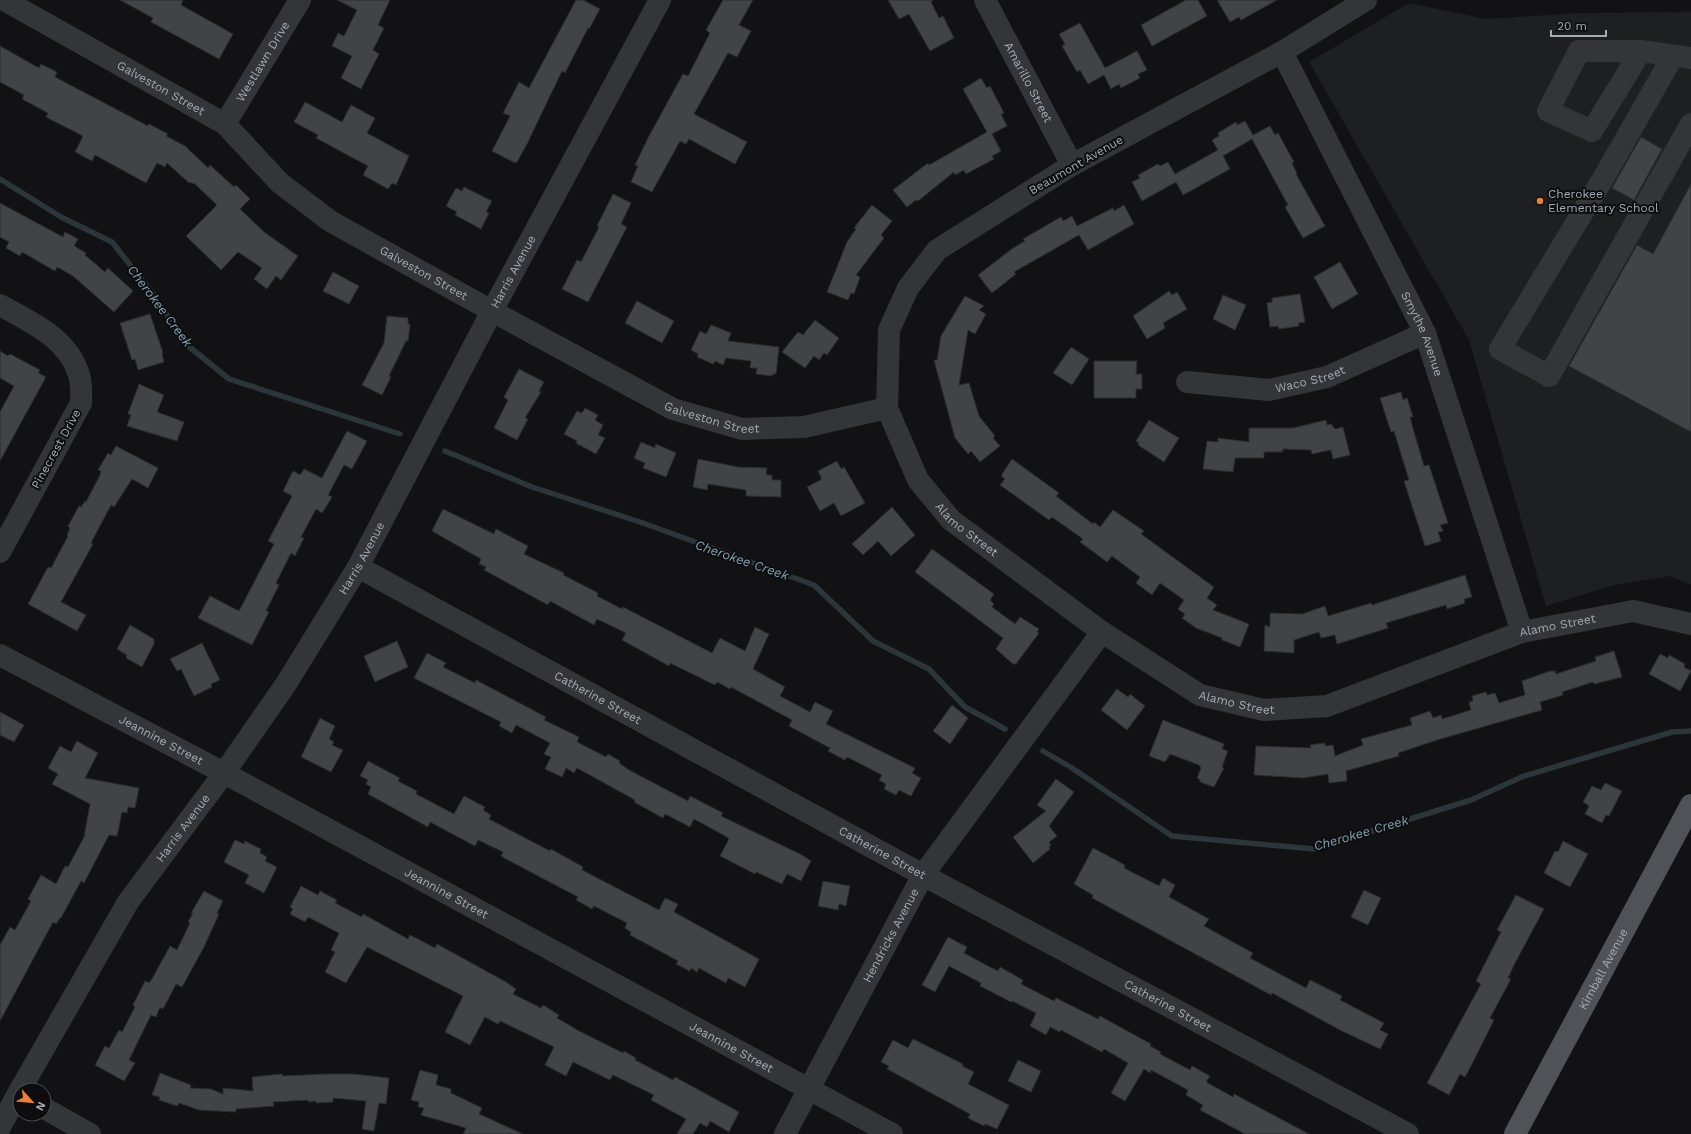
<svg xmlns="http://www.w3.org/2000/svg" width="1691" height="1134" font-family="'Work Sans',sans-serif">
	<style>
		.built { fill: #1e1f21 }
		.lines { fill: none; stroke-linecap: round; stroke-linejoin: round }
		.stream { stroke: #2a3639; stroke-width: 5.5 }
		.building { fill: #414347; stroke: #2c2d30 }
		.minor { stroke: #333539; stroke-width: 22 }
		.major { stroke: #4f5358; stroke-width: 22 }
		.poi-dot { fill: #f2802c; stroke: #0d0d0f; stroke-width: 1.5 }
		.labels { text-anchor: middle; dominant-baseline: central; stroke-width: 4; stroke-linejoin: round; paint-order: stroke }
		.street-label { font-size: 12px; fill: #a3acb4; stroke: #0d0d0f }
		.poi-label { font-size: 12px; fill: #a3acb4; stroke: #0d0d0f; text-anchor: start }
		.water-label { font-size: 13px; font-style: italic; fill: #7aa3b0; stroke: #0d0d0f }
	</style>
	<rect width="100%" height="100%" fill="#121214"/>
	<polygon class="built" points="1409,3 1485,19 1581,13 1691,12 1691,585 1670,576 1614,585 1546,606 1469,340 1309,62"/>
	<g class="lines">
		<g class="stream">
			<polyline points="0,179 61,217 112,242 153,294 187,345 229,379 400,434"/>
			<polyline points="445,451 532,487 640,522 814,585 873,641 929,669 965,707 1005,729"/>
			<polyline points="1043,751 1072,768 1172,836 1314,849 1471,800 1524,776 1672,732 1691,731"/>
		</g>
	</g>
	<g class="building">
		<polygon points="120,0 183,0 181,5 233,34 219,59 151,22 153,18"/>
		<polygon points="337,0 390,0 378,25 384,28 373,50 379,54 361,89 341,78 352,56 332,46 338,33 344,36 357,10"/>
		<polygon points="576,0 583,0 600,9 589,29 588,28 565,73 562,71 527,144 517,162 515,163 492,151 510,116 503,113 519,82 529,88"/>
		<polygon points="723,0 753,0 739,25 751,31 737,57 728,53 694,114 747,142 735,164 689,139 686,144 680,141 652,192 631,182 638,166 635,165 649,136 683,74 688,76 710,33 706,30"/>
		<polygon points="888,0 933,0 931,2 939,18 943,16 954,38 930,51 909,14 899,19"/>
		<polygon points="1186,0 1198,0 1207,16 1152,46 1141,25"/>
		<polygon points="1217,0 1277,0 1241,20 1239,17 1230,22"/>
		<polygon points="1080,23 1105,68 1137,51 1147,70 1138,74 1140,78 1121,88 1119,84 1111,89 1104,75 1088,84 1080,70 1077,72 1062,46 1065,44 1059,34"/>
		<polygon points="0,46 39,68 41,64 57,72 55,77 148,126 149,124 168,134 166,136 185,146 208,168 210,165 234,187 236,185 250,199 240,209 264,232 298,256 281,280 276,276 267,289 254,279 262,268 238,252 221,270 186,236 217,205 195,184 188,182 167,163 165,167 157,163 146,183 95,155 92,161 75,152 83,136 46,117 48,113 22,99 24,95 0,82"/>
		<polygon points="981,78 987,88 990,86 1004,113 1001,114 1007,126 992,134 1001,151 992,156 994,159 966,174 964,170 955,175 954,172 918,201 916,200 907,207 893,190 928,163 929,165 987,132 963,89"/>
		<polygon points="305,102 342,122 351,105 375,118 367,133 409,156 396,185 392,183 388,189 363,175 368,166 316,138 318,135 294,122"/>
		<polygon points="1245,121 1253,135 1270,126 1275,135 1278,133 1294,162 1292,163 1297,174 1296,174 1325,226 1303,238 1285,207 1288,205 1252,139 1223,156 1230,169 1183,195 1176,182 1142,201 1132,182 1140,178 1138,175 1158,164 1160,166 1168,162 1175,174 1218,150 1212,140 1219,136 1218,133 1236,122 1237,125"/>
		<polygon points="1641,137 1662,149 1634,200 1612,188"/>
		<polygon points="1691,184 1691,432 1569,366 1637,245 1653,254"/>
		<polygon points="464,187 492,201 486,212 489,213 481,229 455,215 457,212 446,206 456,188 462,191"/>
		<polygon points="613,194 631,203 621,224 627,227 588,302 562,289 577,260 581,262 599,227 597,226"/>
		<polygon points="0,203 63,237 65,232 78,239 74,246 86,253 85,255 105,272 108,268 133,291 114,312 73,276 57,267 55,271 22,252 20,256 6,248 9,242 0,237"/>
		<polygon points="872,205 892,221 881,235 884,238 856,275 860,277 854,294 851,293 848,300 827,292 847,242 856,229 854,228"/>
		<polygon points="1124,205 1134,224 1088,250 1079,235 1014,272 1016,274 992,293 978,275 1013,248 1025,241 1023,239 1061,217 1063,221 1072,216 1077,226 1113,208 1114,211"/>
		<polygon points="1340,262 1358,294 1332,309 1314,277"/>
		<polygon points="333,272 359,286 349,304 323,291"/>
		<polygon points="1169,291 1172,295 1177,292 1187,309 1163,323 1165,328 1147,339 1133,316"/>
		<polygon points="1300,294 1305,322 1298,323 1299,326 1279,329 1278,326 1270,327 1267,303 1272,302 1272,298"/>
		<polygon points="1223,295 1246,305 1235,330 1213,319"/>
		<polygon points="965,296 984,306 979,310 986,314 975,334 968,330 959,385 969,383 979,416 995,436 993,438 1000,446 980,462 971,451 968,454 955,438 934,360 937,360 941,336"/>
		<polygon points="637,301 674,321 662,343 625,323"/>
		<polygon points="150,314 163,353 162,354 164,362 138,370 135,359 132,360 120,323"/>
		<polygon points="387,316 408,318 408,324 410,325 408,341 406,341 389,376 391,377 382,395 362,385 384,343"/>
		<polygon points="815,320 839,338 827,355 824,353 819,360 814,356 805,368 782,352 798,332 803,335"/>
		<polygon points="711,325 731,333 728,341 779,347 776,374 773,374 772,376 756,374 757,368 750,368 751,361 726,358 723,365 715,361 713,364 697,357 698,354 691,350 700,331 706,334"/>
		<polygon points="1071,347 1089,359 1072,385 1053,373"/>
		<polygon points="0,351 8,356 10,354 40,370 38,373 46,377 0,461 0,412 14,386 0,378"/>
		<polygon points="1094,361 1137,361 1136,374 1142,374 1142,389 1136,389 1136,398 1094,398"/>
		<polygon points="519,369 544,382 539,391 541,392 525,418 528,419 517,440 494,428 508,400 504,397"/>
		<polygon points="139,384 164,395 157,412 184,422 177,441 127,426 131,415 128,414"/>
		<polygon points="1401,392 1403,400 1407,398 1413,417 1410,417 1412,425 1424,466 1429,465 1448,523 1440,525 1443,531 1438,532 1441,541 1425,546 1404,481 1409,480 1394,431 1391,432 1380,398"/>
		<polygon points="585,408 598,415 595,420 603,425 598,435 605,438 596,454 576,443 577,441 564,434 577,411 582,413"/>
		<polygon points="1149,420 1179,438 1164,462 1138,445 1139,443 1136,441"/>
		<polygon points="1326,420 1327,425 1331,424 1335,429 1343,427 1350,455 1333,459 1331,450 1312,454 1311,450 1283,449 1283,452 1264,452 1264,458 1235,458 1233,472 1203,469 1207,441 1218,442 1218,438 1249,442 1249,428 1293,428"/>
		<polygon points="347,431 367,441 352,469 344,465 328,495 332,497 322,513 316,509 301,537 304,538 295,556 291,553 276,583 279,585 266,611 269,612 252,645 198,618 210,596 239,611 274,544 268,541 292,496 283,491 293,471 300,475 304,469 322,478"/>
		<polygon points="641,442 655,448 656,444 676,453 666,477 643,468 645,463 634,458"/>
		<polygon points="116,446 158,468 148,488 132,479 114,507 111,505 91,543 93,544 61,602 86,615 77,631 28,604 48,567 51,568 68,536 67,535 70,528 68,526 79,506 81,507 85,501 86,502 100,475 101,471 98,470 108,453 111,455"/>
		<polygon points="698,459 738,467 767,468 766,475 772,475 772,480 781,480 781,497 746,496 746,490 708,484 707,490 693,487"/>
		<polygon points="1012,459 1059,493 1056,496 1093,524 1094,522 1100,527 1113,510 1144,531 1141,534 1214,587 1207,598 1217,605 1213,610 1249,624 1240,647 1222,640 1222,638 1196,628 1182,618 1185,614 1178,609 1184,600 1160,583 1152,595 1136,583 1140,577 1112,556 1107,562 1080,542 1083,539 1052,517 1049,520 1000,485 1005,479 1001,476"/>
		<polygon points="837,461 841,469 844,467 865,503 841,516 834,503 820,511 807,487 822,479 818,471"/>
		<polygon points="892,507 915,535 891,556 878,541 863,555 852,544"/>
		<polygon points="443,509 494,534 496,529 528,546 524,554 564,573 563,575 571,579 598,593 597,596 622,609 623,607 712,653 720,638 745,651 755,627 769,634 753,669 785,687 780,696 810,712 815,702 833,711 826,724 915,768 912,773 921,778 911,796 899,790 896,795 884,789 886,784 879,780 882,775 847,757 845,760 828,751 830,748 789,726 792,720 731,687 730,689 717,682 715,685 670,663 669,666 622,640 626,633 597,619 594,625 550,601 548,605 484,570 486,567 479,564 481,559 432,531"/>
		<polygon points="932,549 994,594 990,600 994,604 992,607 1015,624 1020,617 1039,629 1037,632 1039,633 1016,664 1013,664 996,649 1003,638 915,572"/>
		<polygon points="1465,575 1472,597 1464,599 1465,603 1447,609 1446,605 1386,623 1388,628 1337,644 1335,635 1321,638 1319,632 1294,640 1294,653 1264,651 1265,625 1270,627 1270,613 1302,614 1325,606 1328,616 1371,603 1372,605"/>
		<polygon points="130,625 154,639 154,644 142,667 126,658 127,655 117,649"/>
		<polygon points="397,641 408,667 375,682 364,656"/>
		<polygon points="202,643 220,680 211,684 212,687 194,696 181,669 177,671 170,659"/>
		<polygon points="1614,651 1622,677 1594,684 1593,682 1562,692 1563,695 1540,702 1542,710 1437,740 1398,753 1399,756 1346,771 1347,781 1329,783 1328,774 1303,778 1254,775 1256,746 1311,748 1310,745 1325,743 1325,746 1333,745 1335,756 1363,745 1361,739 1412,725 1410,718 1430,711 1433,718 1441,715 1442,719 1471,710 1469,702 1473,701 1472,696 1486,692 1487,695 1495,693 1499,703 1525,695 1522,681 1550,671 1555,671 1556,674 1596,661 1595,657"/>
		<polygon points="427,653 446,663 443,667 475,683 476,680 546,717 544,720 579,737 577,742 606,757 608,754 620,761 619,763 629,770 688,801 690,796 723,813 721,816 802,855 811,861 801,881 787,874 782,884 756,872 755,874 720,856 729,839 727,837 694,819 690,827 665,814 663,818 634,802 635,800 577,768 574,773 566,768 562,777 545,769 551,757 544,754 550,743 516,725 512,733 499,726 501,722 414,678"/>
		<polygon points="1660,654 1668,658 1669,655 1685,664 1684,667 1691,671 1680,691 1649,674"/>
		<polygon points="1117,689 1128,697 1130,694 1145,706 1127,730 1101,710"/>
		<polygon points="952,705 968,718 950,744 933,731"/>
		<polygon points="0,712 24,725 14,742 0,735"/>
		<polygon points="320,718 335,726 329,739 334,742 332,745 343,750 331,772 301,757"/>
		<polygon points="1163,720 1224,744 1222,749 1228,751 1222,767 1224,768 1214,787 1200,782 1200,780 1197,778 1201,768 1199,765 1170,754 1165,762 1149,756"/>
		<polygon points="77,741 98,753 85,778 139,788 135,808 128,807 127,813 122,812 117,836 109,835 84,883 81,881 61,918 60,918 56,924 53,922 0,1021 0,945 10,927 15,930 31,901 28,899 41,875 56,884 65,866 68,867 84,837 90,804 52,784 58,774 48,768 60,746 71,752"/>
		<polygon points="368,761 400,778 398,781 417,791 416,794 454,814 464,796 485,807 483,810 491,815 489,819 550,851 551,849 583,867 582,870 659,910 665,898 678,904 674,912 759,959 745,987 728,978 726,983 699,968 697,972 691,968 690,971 676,964 678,961 669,956 630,935 631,932 625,928 627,923 594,906 592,909 576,900 578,897 504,858 501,856 503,852 478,840 475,846 430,822 428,827 368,794 371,787 366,784 368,780 360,776"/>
		<polygon points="1056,779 1074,792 1049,826 1057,836 1049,842 1051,845 1049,847 1050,849 1033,863 1013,837 1046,811 1037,805"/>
		<polygon points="1605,783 1622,791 1609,816 1606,815 1602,823 1585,814 1589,806 1583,802 1592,786 1601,790"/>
		<polygon points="235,840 244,844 245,841 261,849 260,853 267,857 265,861 277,867 264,893 245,883 249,875 224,862"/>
		<polygon points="1563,841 1588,854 1570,887 1544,873 1555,851 1558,852"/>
		<polygon points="1093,848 1125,865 1124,868 1159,886 1163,878 1175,885 1169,897 1209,919 1204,926 1253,953 1250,958 1306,988 1310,980 1342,996 1340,1000 1384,1023 1380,1030 1388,1034 1380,1049 1340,1030 1272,993 1271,995 1092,898 1093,895 1074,884"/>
		<polygon points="823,881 850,886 846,906 839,904 838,910 818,906"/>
		<polygon points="301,886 318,895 320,891 337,900 335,903 362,917 363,914 408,939 410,935 435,948 437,944 506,982 516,989 513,994 541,1008 543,1005 559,1015 557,1018 579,1031 623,1053 624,1051 636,1058 635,1060 673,1080 675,1077 739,1112 729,1132 710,1121 707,1127 700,1123 693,1134 677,1134 686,1119 651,1100 654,1095 613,1075 610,1080 573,1062 566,1076 545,1065 554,1047 500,1021 498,1024 485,1017 470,1045 445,1032 463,996 367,947 346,983 325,972 335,952 331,950 339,933 308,917 305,922 290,914 293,909 290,907"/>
		<polygon points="1364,890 1381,898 1368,925 1351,917"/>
		<polygon points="204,891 223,901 217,913 219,914 204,947 182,987 176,984 163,1009 160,1007 156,1017 151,1015 129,1060 135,1063 124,1081 95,1065 105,1046 109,1048 119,1030 122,1032 135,1007 133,1005 145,981 149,983 152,979 170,946 177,950 190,923 188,922 193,913 191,913"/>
		<polygon points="1516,895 1544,909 1514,965 1508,978 1511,979 1490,1018 1494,1020 1472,1064 1465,1077 1460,1074 1449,1095 1427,1083 1481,984 1476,981 1501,932 1497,930"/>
		<polygon points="948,937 967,947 964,953 990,967 998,971 1000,967 1023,980 1021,984 1054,1001 1056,998 1098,1019 1100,1016 1151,1044 1150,1046 1161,1052 1160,1054 1190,1070 1192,1066 1210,1076 1206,1082 1233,1097 1234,1094 1309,1134 1245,1134 1200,1110 1203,1105 1186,1095 1188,1090 1151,1070 1150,1073 1144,1069 1125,1101 1111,1093 1128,1063 1104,1049 1102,1052 1061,1030 1060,1032 1050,1027 1046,1035 1030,1026 1036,1013 1012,1001 1011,1002 980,986 981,983 949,966 935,992 922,985"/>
		<polygon points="913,1039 963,1064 962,1066 974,1072 968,1084 1009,1105 997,1129 985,1124 984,1126 968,1118 970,1114 887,1069 889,1066 881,1062 893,1040 908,1048"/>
		<polygon points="1018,1060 1041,1071 1031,1092 1008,1081"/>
		<polygon points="420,1070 438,1075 436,1085 451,1089 451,1093 482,1108 479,1114 523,1134 463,1134 466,1128 421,1115 424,1108 418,1107 419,1102 411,1100"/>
		<polygon points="160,1073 191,1085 190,1088 211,1089 223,1094 223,1088 253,1091 252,1077 282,1074 283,1076 327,1074 353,1074 389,1078 386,1104 379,1103 374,1131 362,1129 366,1101 333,1098 333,1102 316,1103 316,1101 308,1102 308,1100 273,1102 274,1106 236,1109 236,1112 199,1110 179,1103 177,1106 159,1100 160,1097 152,1095"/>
	</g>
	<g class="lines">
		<g class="minor">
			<path id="s1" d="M4 0 225 124 280 183 330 221 492 311 673 409 742 429 804 427 887 408"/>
			<path id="s2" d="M985 0 1072 165"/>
			<path id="s3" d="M1366 0 1282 52 1072 165 937 250 908 288 889 330 887 408 918 480 951 520 1102 632 1200 695 1264 710 1327 706 1522 632 1633 611 1691 624"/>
			<polyline points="1641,51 1592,131 1548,111 1579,51 1641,51 1691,58"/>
			<path id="s4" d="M1282 52 1425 333 1522 632"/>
			<polyline points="1673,56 1604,177 1500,349 1549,376 1691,124"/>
			<path id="s5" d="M225 124 300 0"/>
			<path d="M0 305C32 323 68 338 79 375 82 384 81 395 81 403L0 552"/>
			<path id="s6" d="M1187 382 1269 390 1327 377 1425 333"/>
			<path id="s7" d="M358 567 923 875 1408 1134"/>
			<path id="s8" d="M0 655 224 773 892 1134"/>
			<path id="s9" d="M20 1090 128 902 224 773 286 684 358 567 492 311 660 0"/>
			<polyline points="44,1108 90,1134"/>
			<polyline points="0,1127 20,1090"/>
			<path id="s10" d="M785 1134 923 875 1102 632"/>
		</g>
		<path class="major" id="s11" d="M1515 1134 1691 805"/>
	</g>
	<circle class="poi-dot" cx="1540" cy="201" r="4"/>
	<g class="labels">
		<g class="street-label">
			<text stroke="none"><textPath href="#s5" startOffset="73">Westlawn Drive</textPath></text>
			<text stroke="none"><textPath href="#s2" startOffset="93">Amarillo Street</textPath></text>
			<text stroke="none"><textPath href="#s1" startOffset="180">Galveston Street</textPath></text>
			<text transform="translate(1076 165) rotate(-30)">Beaumont Avenue</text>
			<text stroke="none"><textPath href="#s9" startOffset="957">Harris Avenue</textPath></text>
			<text stroke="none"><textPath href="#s1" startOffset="504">Galveston Street</textPath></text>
			<text stroke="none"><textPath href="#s4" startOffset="315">Smythe Avenue</textPath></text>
			<text stroke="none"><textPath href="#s6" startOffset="125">Waco Street</textPath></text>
			<text stroke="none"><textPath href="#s1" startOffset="828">Galveston Street</textPath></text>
			<text transform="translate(56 449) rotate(-61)">Pinecrest Drive</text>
			<text stroke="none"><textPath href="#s3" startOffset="817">Alamo Street</textPath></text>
			<text stroke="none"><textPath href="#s9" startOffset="633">Harris Avenue</textPath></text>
			<text stroke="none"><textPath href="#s3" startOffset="1477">Alamo Street</textPath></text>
			<text stroke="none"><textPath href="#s7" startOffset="273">Catherine Street</textPath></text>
			<text stroke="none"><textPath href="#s3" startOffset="1141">Alamo Street</textPath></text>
			<text stroke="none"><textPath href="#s8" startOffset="182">Jeannine Street</textPath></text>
			<text stroke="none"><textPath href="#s9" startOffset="309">Harris Avenue</textPath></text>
			<text stroke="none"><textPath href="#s7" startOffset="597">Catherine Street</textPath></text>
			<text stroke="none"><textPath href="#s8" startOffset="506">Jeannine Street</textPath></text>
			<text stroke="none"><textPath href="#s10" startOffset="225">Hendricks Avenue</textPath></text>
			<text stroke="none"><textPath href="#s11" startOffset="187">Kimball Avenue</textPath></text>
			<text stroke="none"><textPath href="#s7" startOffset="921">Catherine Street</textPath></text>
			<text stroke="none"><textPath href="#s8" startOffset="830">Jeannine Street</textPath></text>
		</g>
		<g class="poi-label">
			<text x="1548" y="194">Cherokee<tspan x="1548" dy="14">Elementary School</tspan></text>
		</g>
		<g class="water-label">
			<text transform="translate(160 306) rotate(53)">Cherokee Creek</text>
			<text transform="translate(742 560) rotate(19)">Cherokee Creek</text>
			<text transform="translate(1361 833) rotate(-16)">Cherokee Creek</text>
		</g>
	</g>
	<g transform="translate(32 1102) rotate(117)"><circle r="19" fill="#0d0d0f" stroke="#494d51"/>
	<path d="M0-3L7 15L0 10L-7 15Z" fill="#f2802c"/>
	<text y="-6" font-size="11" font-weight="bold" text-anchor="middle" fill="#a3acb4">N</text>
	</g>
	<path d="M1551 30v6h55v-6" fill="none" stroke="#a3acb4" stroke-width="2"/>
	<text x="1557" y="30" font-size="12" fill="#a3acb4" stroke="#0d0d0f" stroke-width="3" paint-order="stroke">20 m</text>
</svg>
